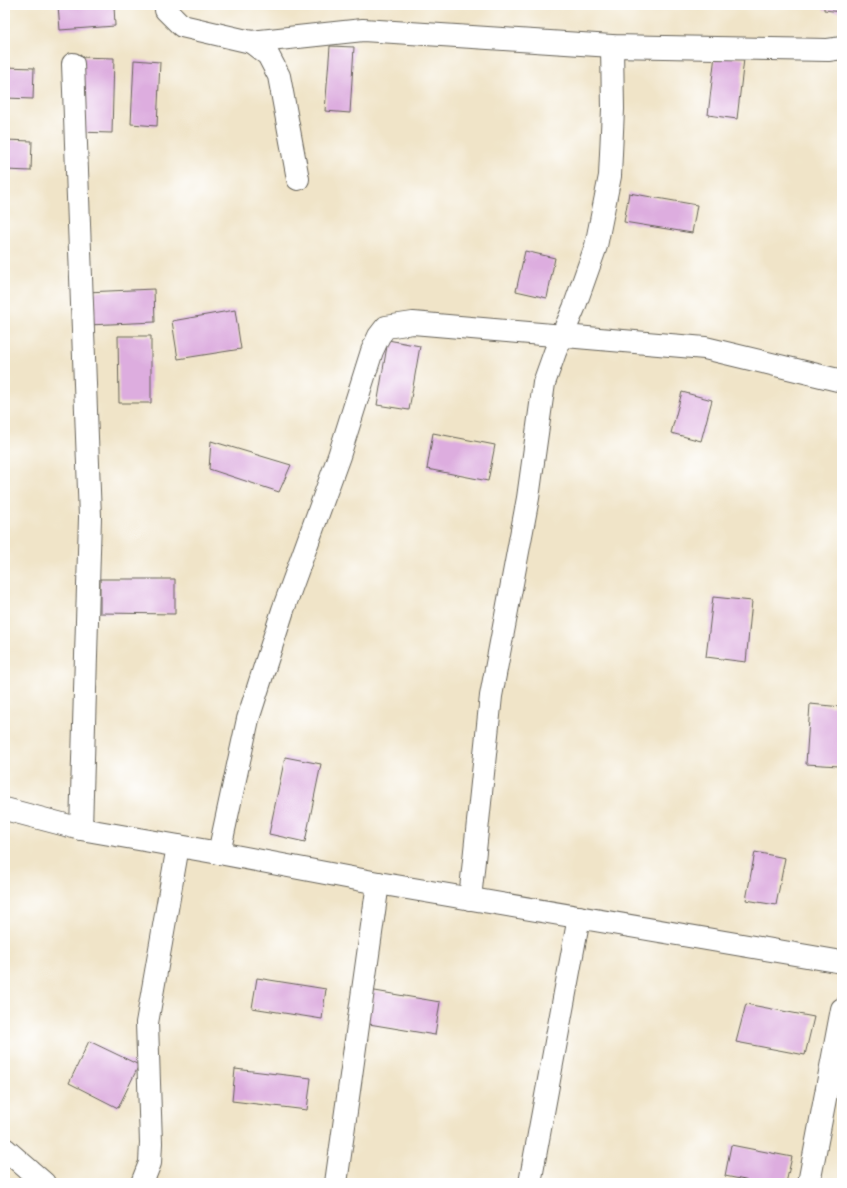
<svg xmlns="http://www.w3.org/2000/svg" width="847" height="1188" font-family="'Patrick Hand',sans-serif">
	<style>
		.building { fill: #ddaddf }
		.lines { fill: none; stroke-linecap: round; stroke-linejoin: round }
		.street-casing { stroke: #666258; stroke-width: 24 }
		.street { stroke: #fff; stroke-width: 22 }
	</style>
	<rect width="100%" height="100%" fill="#fff"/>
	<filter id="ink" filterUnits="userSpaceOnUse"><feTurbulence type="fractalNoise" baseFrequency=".025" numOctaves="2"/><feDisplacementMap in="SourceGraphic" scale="8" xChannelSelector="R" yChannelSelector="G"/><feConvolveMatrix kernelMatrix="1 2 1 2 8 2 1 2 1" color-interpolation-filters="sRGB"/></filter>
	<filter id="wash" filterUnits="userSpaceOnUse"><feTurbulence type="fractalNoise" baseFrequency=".012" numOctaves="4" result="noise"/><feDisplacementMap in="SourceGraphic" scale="16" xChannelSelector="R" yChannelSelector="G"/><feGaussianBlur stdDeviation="0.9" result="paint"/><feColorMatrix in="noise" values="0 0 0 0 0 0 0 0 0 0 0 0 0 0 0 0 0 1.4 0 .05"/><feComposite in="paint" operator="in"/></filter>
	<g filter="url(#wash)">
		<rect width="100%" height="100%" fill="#f0e4c8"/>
		<g id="blocks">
			<g class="building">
				<polygon points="58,5 114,5 115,26 60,30"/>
				<polygon points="824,5 842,5 842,12 824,10"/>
				<polygon points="330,46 354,47 350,113 325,111"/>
				<polygon points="715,55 744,59 737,119 708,115"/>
				<polygon points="79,57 114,58 112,133 76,132"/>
				<polygon points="134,60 160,62 157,126 131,124"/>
				<polygon points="5,67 34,68 33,99 5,98"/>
				<polygon points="5,140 32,141 31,171 5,170"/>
				<polygon points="629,193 697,205 692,233 624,222"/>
				<polygon points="525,251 555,258 547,298 516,291"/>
				<polygon points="154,289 155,322 88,325 86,292"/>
				<polygon points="235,310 241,349 178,359 172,321"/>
				<polygon points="118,336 151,336 151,403 119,403"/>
				<polygon points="388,340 420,346 409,410 377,405"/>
				<polygon points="682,392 712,400 701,441 671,433"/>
				<polygon points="433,433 495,445 488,481 427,469"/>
				<polygon points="211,441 291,465 279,492 209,469"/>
				<polygon points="100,579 175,579 175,614 100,613"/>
				<polygon points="713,597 752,601 746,662 706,657"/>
				<polygon points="810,704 842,707 839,766 806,764"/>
				<polygon points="285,757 321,764 305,842 269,834"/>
				<polygon points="755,852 785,858 776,905 746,900"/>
				<polygon points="257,978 326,989 322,1019 252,1008"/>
				<polygon points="369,990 440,1002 435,1035 363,1023"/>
				<polygon points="746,1004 814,1017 805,1055 736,1042"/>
				<polygon points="89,1041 139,1065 118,1108 69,1083"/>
				<polygon points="235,1069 311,1078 307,1110 232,1101"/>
				<polygon points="731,1145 792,1157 786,1183 760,1183 725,1176"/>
			</g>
		</g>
	</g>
	<g filter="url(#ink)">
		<use href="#blocks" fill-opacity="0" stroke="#666258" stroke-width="1"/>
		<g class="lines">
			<g class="street-casing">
				<g id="street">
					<polyline points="166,5 166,10 182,26 251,42 363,30 612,46 828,50 842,48"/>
					<polyline points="251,42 268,55 279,76 298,179"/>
					<polyline points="73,64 90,517 81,829"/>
					<polyline points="5,809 81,829 219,853 378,883 842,962"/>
					<polyline points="219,853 248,719 283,610 339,456 372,351 379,336 386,327 413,323 705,348 842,381"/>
					<polyline points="470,899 491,696 528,498 544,383 555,352 574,308 596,246 610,176 613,109 612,46"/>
					<polyline points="5,1149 44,1183"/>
					<polyline points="142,1183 150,1163 151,1143 147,1023 178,846"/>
					<polyline points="336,1183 378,883"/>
					<polyline points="530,1183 579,917"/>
					<polyline points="809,1183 842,1009"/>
				</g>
			</g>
			<use href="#street" class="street"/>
		</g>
	</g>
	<rect width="847" height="1188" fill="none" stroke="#fff" stroke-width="20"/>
</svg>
